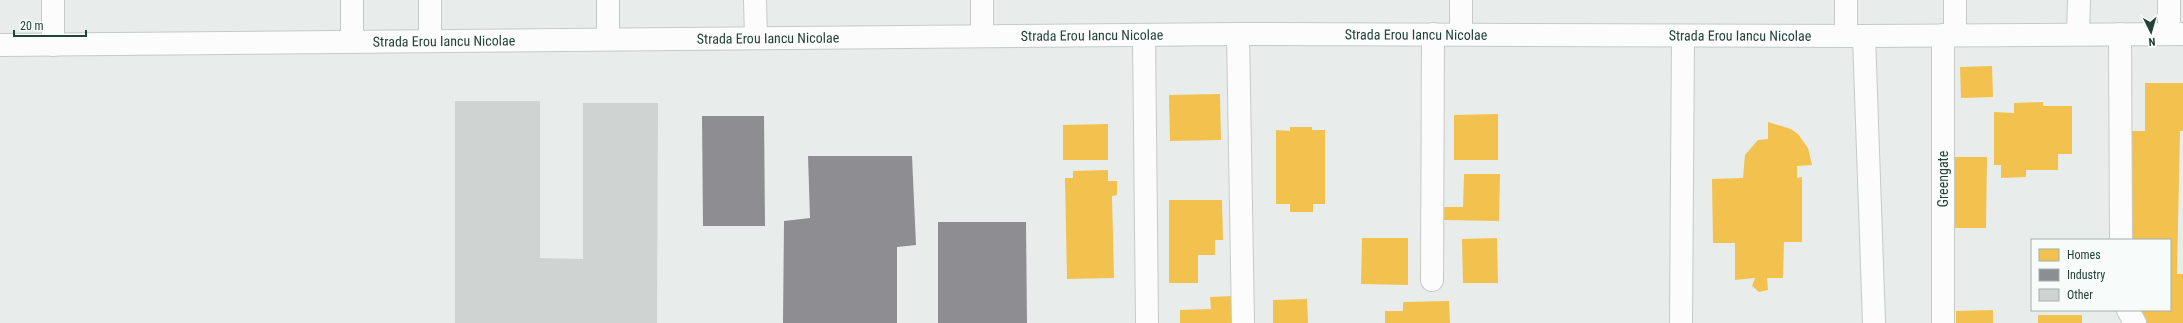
<svg xmlns="http://www.w3.org/2000/svg" width="2183" height="323" font-family="'Roboto Condensed',sans-serif">
	<style>
		.homes { fill: #f2c14e }
		.industry { fill: #8d8d92 }
		.building { fill: #cfd4d2 }
		.lines { fill: none; stroke-linecap: round; stroke-linejoin: round }
		.street-casing { stroke: #c5cac8; stroke-width: 24 }
		.secondary-casing { stroke: #c3cbc8; stroke-width: 24 }
		.street { stroke: #fcfcfc; stroke-width: 22 }
		.secondary { stroke: #fcfcfc; stroke-width: 22 }
		.labels { text-anchor: middle; dominant-baseline: central; stroke-width: 4; stroke-linejoin: round; paint-order: stroke }
		.street-label { font-size: 14px; fill: #24423a; stroke: #f7fbf9 }
	</style>
	<rect width="100%" height="100%" fill="#e8edeb"/>
	<g class="homes">
		<polygon points="1992,66 1993,97 1961,98 1960,67"/>
		<polygon points="2145,83 2183,83 2183,131 2180,131 2177,274 2183,274 2183,323 2142,323 2142,310 2170,310 2170,240 2132,240 2132,131 2145,131"/>
		<polygon points="1220,94 1221,140 1170,141 1169,95"/>
		<polygon points="2043,102 2043,106 2072,106 2072,154 2058,154 2058,170 2026,170 2026,177 2001,178 2001,165 1994,165 1994,112 2014,113 2014,103"/>
		<polygon points="1498,114 1498,160 1454,160 1454,115"/>
		<polygon points="1768,122 1791,129 1798,134 1808,148 1812,165 1797,166 1797,178 1802,177 1802,242 1784,242 1783,278 1767,278 1768,290 1759,292 1752,286 1755,278 1735,280 1735,243 1713,243 1712,179 1743,178 1745,155 1758,140 1768,139"/>
		<polygon points="1108,124 1108,160 1063,160 1063,125"/>
		<polygon points="1290,127 1312,127 1312,130 1325,130 1325,204 1313,204 1313,212 1290,212 1290,204 1276,204 1276,130 1290,131"/>
		<polygon points="1951,157 1987,157 1986,228 1951,228"/>
		<polygon points="1108,170 1108,181 1117,181 1117,195 1112,196 1114,278 1067,279 1065,178 1073,178 1073,171"/>
		<polygon points="1464,174 1500,174 1499,221 1444,220 1444,207 1463,207"/>
		<polygon points="1169,200 1222,200 1223,240 1215,240 1215,255 1198,255 1198,283 1169,283"/>
		<polygon points="1362,238 1408,238 1408,285 1361,284"/>
		<polygon points="1497,238 1498,283 1463,283 1462,239"/>
		<polygon points="1234,296 1235,323 1180,323 1180,310 1211,309 1210,297"/>
		<polygon points="1307,299 1308,323 1273,323 1273,300"/>
		<polygon points="1449,301 1450,323 1385,323 1385,311 1403,311 1403,302"/>
		<polygon points="1993,310 1993,323 1956,323 1956,311"/>
		<rect x="2038" y="315" width="44" height="8"/>
	</g>
	<g class="industry">
		<polygon points="702,116 764,116 765,226 703,226"/>
		<polygon points="808,156 912,156 916,245 897,247 897,323 783,323 784,221 810,218"/>
		<polygon points="938,222 1026,222 1027,323 938,323"/>
	</g>
	<polygon class="building" points="455,101 540,101 540,258 583,259 583,103 658,103 657,323 455,323"/>
	<g class="lines">
		<g class="street-casing">
			<g id="street">
				<polyline points="352,0 352,41"/>
				<polyline points="608,0 608,39"/>
				<polyline points="755,0 756,38"/>
				<polyline points="982,0 982,36"/>
				<polyline points="1238,34 1243,323"/>
				<polyline points="1461,34 1461,0"/>
				<polyline points="2078,34 2079,0"/>
				<polyline points="2120,34 2121,240"/>
				<polyline points="2169,34 2169,0"/>
				<polyline points="1144,35 1147,323"/>
				<polyline points="1943,35 1943,323"/>
				<polyline points="1955,35 1955,0"/>
				<polyline points="1846,36 1846,0"/>
				<polyline points="1864,36 1874,323"/>
				<polyline points="430,40 430,0"/>
				<polyline points="53,45 53,0"/>
				<polyline points="1432,280 1433,34"/>
				<polyline points="2128,310 2135,323"/>
				<polyline points="1681,323 1683,36"/>
			</g>
		</g>
		<g class="secondary-casing">
			<g id="secondary">
				<path id="s1" d="M0 45 1238 34 1864 36 2183 34"/>
			</g>
		</g>
		<use href="#street" class="street"/>
		<use href="#secondary" class="secondary"/>
	</g>
	<g class="labels">
		<g class="street-label">
			<text stroke="none"><textPath href="#s1" startOffset="1416">Strada Erou Iancu Nicolae</textPath></text>
			<text stroke="none"><textPath href="#s1" startOffset="1092">Strada Erou Iancu Nicolae</textPath></text>
			<text stroke="none"><textPath href="#s1" startOffset="1740">Strada Erou Iancu Nicolae</textPath></text>
			<text stroke="none"><textPath href="#s1" startOffset="768">Strada Erou Iancu Nicolae</textPath></text>
			<text stroke="none"><textPath href="#s1" startOffset="444">Strada Erou Iancu Nicolae</textPath></text>
			<text transform="translate(1943 179) rotate(-90)">Greengate</text>
		</g>
	</g>
	<rect x="2031" y="239" width="140" height="72" fill="#f7fbf9" stroke="#a3b1ad"/>
	<rect x="2039" y="249" width="20" height="12" fill="#f2c14e" stroke="#a3b1ad"/>
	<text x="2067" y="259" font-size="12" fill="#24423a">Homes</text>
	<rect x="2039" y="269" width="20" height="12" fill="#8d8d92" stroke="#a3b1ad"/>
	<text x="2067" y="279" font-size="12" fill="#24423a">Industry</text>
	<rect x="2039" y="289" width="20" height="12" fill="#cfd4d2" stroke="#a3b1ad"/>
	<text x="2067" y="299" font-size="12" fill="#24423a">Other</text>
	<g transform="translate(2151 32) rotate(175)" stroke="#f7fbf9" stroke-width="3" paint-order="stroke">
	<path d="M0-3L7 15L0 10L-7 15Z" fill="#24423a"/>
	<text y="-6" font-size="11" font-weight="bold" text-anchor="middle" fill="#24423a">N</text>
	</g>
	<path d="M14 30v6h72v-6" fill="none" stroke="#24423a" stroke-width="2"/>
	<text x="20" y="30" font-size="12" fill="#24423a" stroke="#f7fbf9" stroke-width="3" paint-order="stroke">20 m</text>
</svg>
